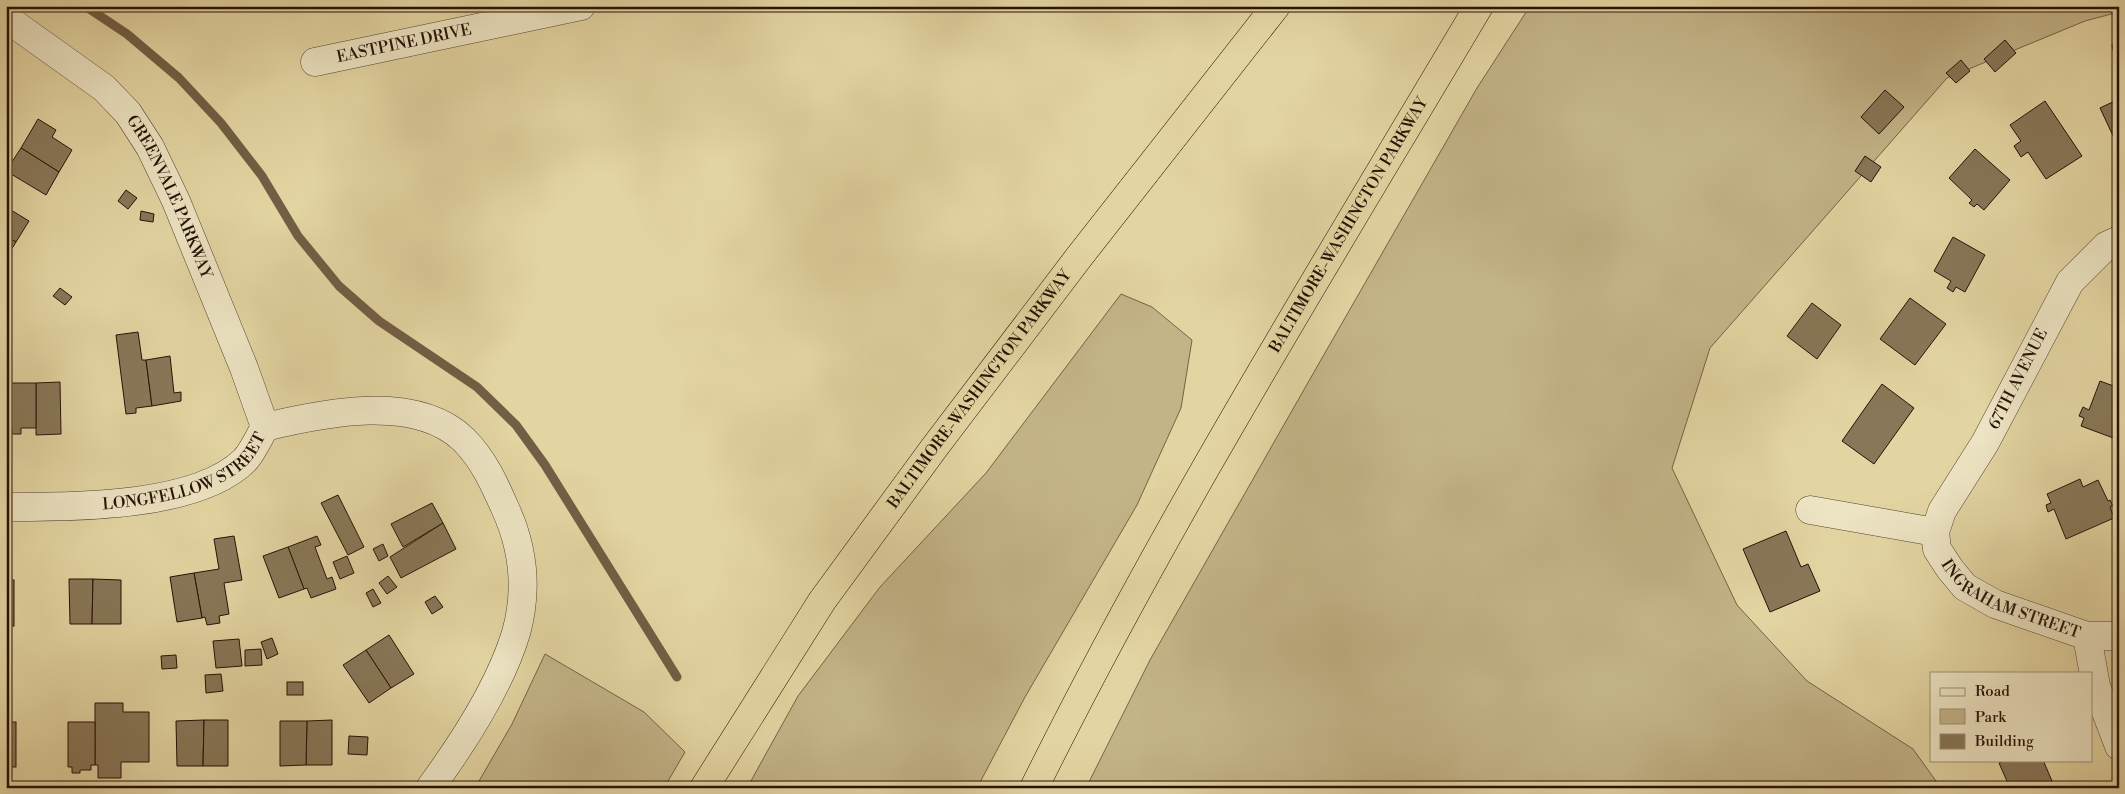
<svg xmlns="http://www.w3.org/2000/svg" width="2125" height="794" font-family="'Libre Bodoni',serif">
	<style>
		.green { fill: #c3b488; stroke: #746248 }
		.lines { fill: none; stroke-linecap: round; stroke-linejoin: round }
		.stream { stroke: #715e44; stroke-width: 9 }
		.building { fill: #887758; stroke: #261107 }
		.minor-casing { stroke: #55422e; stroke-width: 29 }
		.motorway-casing { stroke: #261107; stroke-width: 29 }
		.minor { stroke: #ede4c3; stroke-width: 28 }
		.motorway { stroke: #e3d5a2; stroke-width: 28 }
		.labels { text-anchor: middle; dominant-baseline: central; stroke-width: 4.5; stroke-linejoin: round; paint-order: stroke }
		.street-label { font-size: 16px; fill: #261107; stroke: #ede4c3 }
	</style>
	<rect width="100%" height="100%" fill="#e3d5a2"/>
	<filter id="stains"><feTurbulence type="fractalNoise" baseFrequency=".004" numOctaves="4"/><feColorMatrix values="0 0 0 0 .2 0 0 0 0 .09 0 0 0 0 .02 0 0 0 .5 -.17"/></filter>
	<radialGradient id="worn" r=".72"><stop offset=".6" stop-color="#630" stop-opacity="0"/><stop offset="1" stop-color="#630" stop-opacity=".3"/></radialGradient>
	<g class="green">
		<polygon points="1530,6 2119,6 2119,12 2085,21 1947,78 1710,348 1672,468 1737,605 1807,681 1913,749 1941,788 1086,788 1150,660 1318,365 1477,88"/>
		<polygon points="1121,294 1152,307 1192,340 1181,408 1137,505 1025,697 977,788 747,788 798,696 880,587 986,473"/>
		<polygon points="545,654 644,712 685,752 664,788 475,788 512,724"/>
	</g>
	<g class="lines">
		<polyline class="stream" points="85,6 127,34 179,78 221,123 262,176 298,236 339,286 379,321 477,387 516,425 545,465 677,677"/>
	</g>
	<g class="building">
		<polygon points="2005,40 2016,53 1995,72 1984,59"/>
		<polygon points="2119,43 2119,59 2115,60 2112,45"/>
		<polygon points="1961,60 1970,71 1956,83 1946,73"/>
		<polygon points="1885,90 1904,107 1879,134 1861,117"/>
		<polygon points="2119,99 2119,139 2115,140 2100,108"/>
		<polygon points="2045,101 2082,156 2046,179 2028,152 2021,157 2014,146 2021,141 2010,125"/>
		<polygon points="38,119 56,130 52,137 72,150 59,172 21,148"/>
		<polygon points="21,148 59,172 46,195 6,171"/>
		<polygon points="1975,149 2010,180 1984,210 1977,204 1974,207 1969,203 1972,200 1949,178"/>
		<polygon points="1865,156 1881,167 1871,182 1855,171"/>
		<polygon points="126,190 137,198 128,209 118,201"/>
		<polygon points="6,207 29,221 16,242 6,236"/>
		<polygon points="141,211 154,214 153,222 140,220"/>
		<polygon points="6,236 16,242 6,258"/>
		<polygon points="1953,237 1985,255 1965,292 1956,287 1953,292 1947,288 1951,281 1934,271"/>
		<polygon points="60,288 72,297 65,305 53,296"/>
		<polygon points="1910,298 1946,324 1915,365 1880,339"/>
		<polygon points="1812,303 1841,325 1817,359 1787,336"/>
		<polygon points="138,332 142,360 146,360 152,406 136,408 136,413 126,414 116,335"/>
		<polygon points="170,356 174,393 181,392 181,401 152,406 146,360"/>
		<polygon points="2100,381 2119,388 2119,434 2116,439 2081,426 2084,418 2079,416 2083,407 2089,410"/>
		<polygon points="60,382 61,434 36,435 36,383"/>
		<polygon points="9,383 36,383 36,428 21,428 21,434 12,434 12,429 10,429"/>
		<polygon points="1882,384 1914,408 1874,464 1842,441"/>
		<polygon points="2080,479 2083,487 2098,480 2108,501 2110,500 2113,506 2110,507 2114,518 2066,539 2054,509 2048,512 2046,505 2051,503 2047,494"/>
		<polygon points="338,495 364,547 348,555 321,503"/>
		<polygon points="432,503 443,523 403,547 391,524"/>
		<polygon points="443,523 456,549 401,578 390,557"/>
		<polygon points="1786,531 1801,567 1808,564 1820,591 1770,612 1743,549"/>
		<polygon points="234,536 242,580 224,583 229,614 219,616 220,623 207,625 205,617 202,618 194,573 219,569 214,539"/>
		<polygon points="317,536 321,545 315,547 327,579 332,577 336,589 311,598 307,588 304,589 288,547"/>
		<polygon points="383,544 388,556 379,561 373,549"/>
		<polygon points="288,547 304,589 279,598 263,556"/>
		<polygon points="347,556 354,573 340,579 333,562"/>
		<polygon points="194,573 202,618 177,622 170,577"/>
		<polygon points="388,576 397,587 387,594 379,583"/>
		<polygon points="69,579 93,579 92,624 70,624"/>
		<polygon points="93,579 121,580 121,624 92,624"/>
		<rect x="6" y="580" width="8" height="46"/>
		<polygon points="373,589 381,603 373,607 366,593"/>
		<polygon points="435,596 443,607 432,614 425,602"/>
		<polygon points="389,635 414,674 391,688 366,650"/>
		<polygon points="272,638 278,654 267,659 261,642"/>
		<polygon points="239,639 242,666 216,668 213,641"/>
		<polygon points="261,649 262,665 245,666 245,650"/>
		<polygon points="366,650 391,688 369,703 343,665"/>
		<polygon points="176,655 177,668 162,669 161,656"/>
		<polygon points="221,674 223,691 206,693 205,675"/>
		<rect x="287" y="682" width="16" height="13"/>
		<polygon points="95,703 123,703 123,712 149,712 149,762 121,762 121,778 98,778 98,765 95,765"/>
		<polygon points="204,720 203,766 177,766 176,721"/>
		<polygon points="204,720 228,720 228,766 203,766"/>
		<polygon points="332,720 332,765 306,765 307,721"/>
		<polygon points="280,721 307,721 306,765 280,766"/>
		<rect x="6" y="722" width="10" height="45"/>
		<polygon points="68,722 95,722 95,765 91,765 91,770 80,770 80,773 72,773 72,767 68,767"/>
		<polygon points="349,736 368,737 367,755 348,754"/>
		<polygon points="2006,760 2043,760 2055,788 2010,788 1999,763"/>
	</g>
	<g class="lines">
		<g class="minor-casing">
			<g id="minor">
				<path id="s1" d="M6 18 104 88 128 113 150 147 176 201 244 368 265 427"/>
				<path id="s2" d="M315 62 581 6"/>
				<path id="s3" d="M2119 240 2106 246 2070 282 1985 443 1942 511 1935 532 1937 549 1950 569 1965 587 1995 604 2087 636H2119"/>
				<path id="s4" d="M6 507C72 507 197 508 245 460 253 451 259 437 265 427 323 413 416 393 464 440 483 459 494 483 505 508 523 547 528 590 516 633 500 686 463 743 430 788"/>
				<polyline points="1810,510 1935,532"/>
				<polyline points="2087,636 2096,686 2119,746"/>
			</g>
		</g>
		<g class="motorway-casing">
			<g id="motorway">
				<path id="s5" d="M704 788 822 601 934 448 1079 257 1276 6"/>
				<path id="s6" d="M1034 788C1167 519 1326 264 1479 6"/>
			</g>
		</g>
		<use href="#minor" class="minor"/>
		<use href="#motorway" class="motorway"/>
	</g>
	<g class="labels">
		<g class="street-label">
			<text stroke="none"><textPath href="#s2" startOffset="91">EASTPINE DRIVE</textPath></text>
			<text stroke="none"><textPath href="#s1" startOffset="249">GREENVALE PARKWAY</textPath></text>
			<text stroke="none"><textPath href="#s6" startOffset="645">BALTIMORE-WASHINGTON PARKWAY</textPath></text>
			<text transform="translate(2018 379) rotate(-63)">67TH AVENUE</text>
			<text stroke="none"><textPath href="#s5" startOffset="485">BALTIMORE-WASHINGTON PARKWAY</textPath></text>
			<text stroke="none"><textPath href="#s4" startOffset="188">LONGFELLOW STREET</textPath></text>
			<text stroke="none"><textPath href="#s3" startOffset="460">INGRAHAM STREET</textPath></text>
		</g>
	</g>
	<rect width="2125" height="794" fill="none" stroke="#e3d5a2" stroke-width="25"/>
	<rect x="8" y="8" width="2110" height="779" fill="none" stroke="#261107" stroke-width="2.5"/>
	<rect x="12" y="12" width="2100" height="769" fill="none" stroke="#261107"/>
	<rect x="1930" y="672" width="162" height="90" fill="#ede4c3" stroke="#9d9078"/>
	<rect x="1940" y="688" width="25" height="8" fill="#ede4c3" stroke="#9d9078"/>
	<text x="1975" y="696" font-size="15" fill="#261107">Road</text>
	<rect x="1940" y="709" width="25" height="15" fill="#c3b488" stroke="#9d9078"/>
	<text x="1975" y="722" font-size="15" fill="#261107">Park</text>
	<rect x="1940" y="734" width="25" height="15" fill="#887758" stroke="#9d9078"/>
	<text x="1975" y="746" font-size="15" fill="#261107">Building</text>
	<rect width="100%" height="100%" filter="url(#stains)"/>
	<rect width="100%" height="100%" fill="url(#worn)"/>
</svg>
